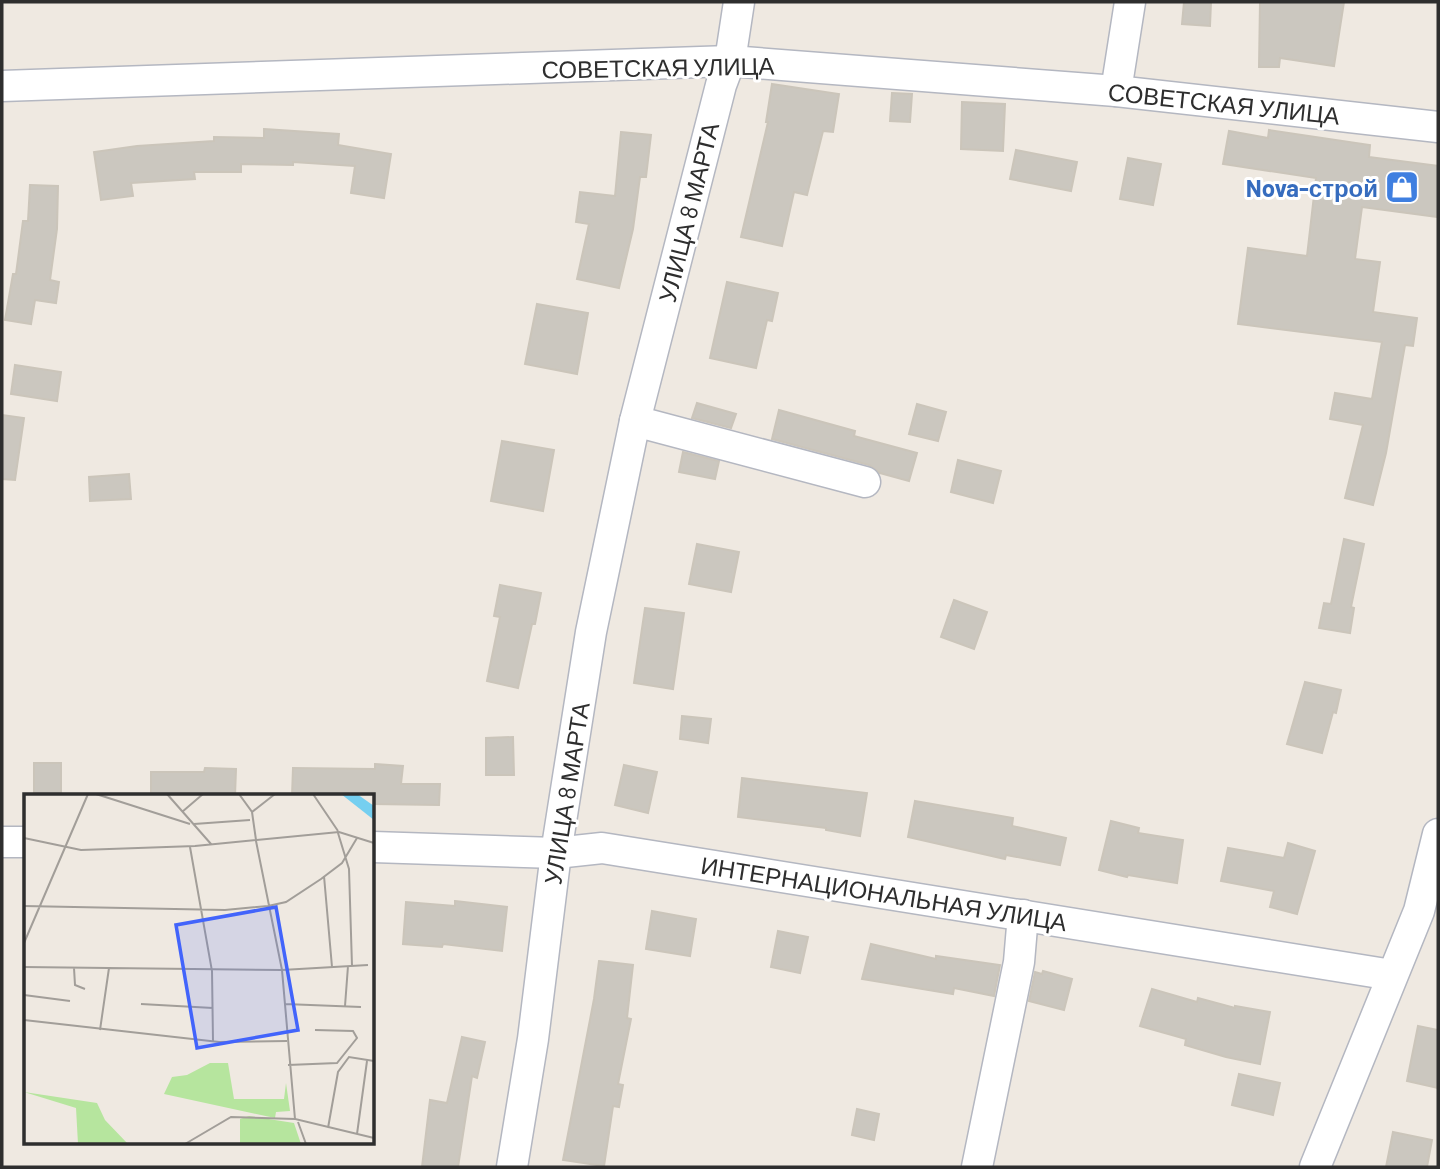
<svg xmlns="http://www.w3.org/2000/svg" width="1440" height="1169" font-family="Barlow,sans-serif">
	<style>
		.building { fill: #cbc7bf; stroke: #cbc5ba; stroke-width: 2 }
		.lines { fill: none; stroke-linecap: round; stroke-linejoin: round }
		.street-casing { stroke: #b4b7c1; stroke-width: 33 }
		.street { stroke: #fff; stroke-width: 30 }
		.labels { text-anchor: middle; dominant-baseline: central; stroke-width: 6; stroke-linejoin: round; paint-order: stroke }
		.street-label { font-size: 24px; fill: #2e2e2e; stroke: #fff }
		.shop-label { font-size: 24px; font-weight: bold; fill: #366cbe; stroke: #fff; text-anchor: end }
		.inset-road { fill: none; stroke: #a29e99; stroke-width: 2 }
		.view { fill: #4264fb; fill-opacity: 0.15; stroke: #4264fb; stroke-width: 3.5 }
		.inset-edge { fill: none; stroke: #2e2e2e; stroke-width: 3.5 }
	</style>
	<rect width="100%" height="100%" fill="#efe9e1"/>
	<g class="building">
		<polygon points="1184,2 1211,2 1210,26 1182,24"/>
		<polygon points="1260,2 1344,2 1334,66 1280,58 1279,67 1259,67"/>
		<polygon points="772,84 839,94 833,132 823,131 807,195 794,192 782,246 741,237 768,122 766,122"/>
		<polygon points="892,93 912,94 910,122 890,121"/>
		<polygon points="962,102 1005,104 1003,151 961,149"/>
		<polygon points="264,129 339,134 338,145 391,154 384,198 351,193 355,166 293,162 293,165 241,164 241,172 194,172 195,179 131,183 133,196 101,200 94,152 137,146 214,141 214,137 264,138"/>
		<polygon points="1269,130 1370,145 1369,157 1438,166 1438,217 1362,207 1355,259 1380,262 1373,312 1417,318 1413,346 1405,345 1386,453 1373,505 1345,498 1363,425 1330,419 1335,393 1372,399 1382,342 1238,324 1248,248 1307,256 1316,178 1223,164 1229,131 1268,138"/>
		<polygon points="621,132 651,135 646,177 640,177 633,229 619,288 577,279 589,224 576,222 580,192 615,196"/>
		<polygon points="1016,150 1077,162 1071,191 1010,179"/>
		<polygon points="1128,158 1161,164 1153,205 1120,199"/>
		<polygon points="30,185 58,186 57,229 50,280 59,282 56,303 35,300 31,324 5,320 13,274 16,274 23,221 28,221"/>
		<polygon points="727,282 778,293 772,321 767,320 756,368 710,358"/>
		<polygon points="537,304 588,313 577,374 525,364"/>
		<polygon points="15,365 61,372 57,401 11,394"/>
		<polygon points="697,403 736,414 731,428 692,418"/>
		<polygon points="917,404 946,412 938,441 909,434"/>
		<polygon points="779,410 855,431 854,436 917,453 909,481 880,473 869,465 772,439"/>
		<polygon points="2,415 24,418 15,480 2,479"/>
		<polygon points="502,441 554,450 543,511 491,501"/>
		<polygon points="683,452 719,461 715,479 679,472"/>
		<polygon points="958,460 1001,471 993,503 951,492"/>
		<polygon points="129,474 131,499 90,501 89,477"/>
		<polygon points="1344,539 1364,544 1351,607 1354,608 1350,633 1319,628 1324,603 1331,604"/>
		<polygon points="697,544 739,552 731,592 689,584"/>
		<polygon points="500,585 541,593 535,624 532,624 518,688 487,681 500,617 494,616"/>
		<polygon points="954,600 987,612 974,649 941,637"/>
		<polygon points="645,608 684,613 673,689 634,683"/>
		<polygon points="1305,682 1341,690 1336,713 1333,712 1322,753 1287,744"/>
		<polygon points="682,716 711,719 708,743 680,739"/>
		<polygon points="513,737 514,775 486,775 486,738"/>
		<rect x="34" y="763" width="27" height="33"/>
		<polygon points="375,764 403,766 401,784 440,784 439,805 373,804 373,796 292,796 293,768 375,769"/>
		<polygon points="624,765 657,772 648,813 615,805"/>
		<polygon points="205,768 236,769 235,796 151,796 151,772 204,772"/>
		<polygon points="742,778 867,793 860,836 826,830 826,828 738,817"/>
		<polygon points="915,801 1013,818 1012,826 1066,838 1060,865 1006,855 1005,859 908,837"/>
		<polygon points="1111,821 1139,828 1138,833 1183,840 1177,883 1128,875 1127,877 1099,870"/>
		<polygon points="1288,843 1315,851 1297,914 1270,907 1274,891 1221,881 1228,848 1284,858"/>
		<polygon points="455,901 507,907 502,951 443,944 442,947 403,944 406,902 455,906"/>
		<polygon points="652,911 696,919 690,956 646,949"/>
		<polygon points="778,931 808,937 800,973 771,967"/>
		<polygon points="871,944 936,959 936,956 1000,965 994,996 954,988 953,994 862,979"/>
		<polygon points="599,961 633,965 627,1018 631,1019 618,1084 623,1085 619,1107 613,1106 604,1166 563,1160 594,999"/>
		<polygon points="1043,971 1072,979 1064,1010 1029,1001 1035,972 1042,974"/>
		<polygon points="1152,989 1197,1002 1198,998 1235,1008 1235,1006 1270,1012 1260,1064 1226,1057 1185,1045 1186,1039 1140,1026"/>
		<polygon points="1418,1026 1438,1030 1438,1088 1407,1081"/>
		<polygon points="462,1037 485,1042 477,1078 472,1076 458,1167 422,1167 430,1100 447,1103"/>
		<polygon points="1239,1074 1280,1083 1273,1115 1232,1105"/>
		<polygon points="857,1109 879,1114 874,1140 852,1135"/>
		<polygon points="1393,1132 1432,1140 1427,1167 1386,1167"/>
	</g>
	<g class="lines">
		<g class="street-casing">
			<g id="street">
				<polyline points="2,86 730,61 1116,91 1438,127"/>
				<polyline points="1116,91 1130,2"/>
				<polyline points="635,421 865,482"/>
				<polyline points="2,842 26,842"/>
				<polyline points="373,847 556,853 602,848 1392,975"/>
				<polyline points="512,1167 533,1039 556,853 591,632 635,421 721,85 730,61 739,2"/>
				<polyline points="977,1167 1019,962 1023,915"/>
				<polyline points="1315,1167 1419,911 1438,834"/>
			</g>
		</g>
		<use href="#street" class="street"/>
	</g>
	<defs>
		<g id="shop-square" transform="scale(1.75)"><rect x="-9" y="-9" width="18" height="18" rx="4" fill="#3f7fe0" stroke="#fff"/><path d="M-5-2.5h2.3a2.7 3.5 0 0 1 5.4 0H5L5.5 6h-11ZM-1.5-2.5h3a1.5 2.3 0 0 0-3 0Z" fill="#fff"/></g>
	</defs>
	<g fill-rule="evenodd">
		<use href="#shop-square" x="1402" y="187"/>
	</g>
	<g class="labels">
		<g class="street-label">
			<text transform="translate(658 67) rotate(-1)">СОВЕТСКАЯ УЛИЦА</text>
			<text transform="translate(1224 103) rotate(6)">СОВЕТСКАЯ УЛИЦА</text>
			<text transform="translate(688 212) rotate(-76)">УЛИЦА 8 МАРТА</text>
			<text transform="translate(566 793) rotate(-81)">УЛИЦА 8 МАРТА</text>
			<text transform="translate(884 893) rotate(9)">ИНТЕРНАЦИОНАЛЬНАЯ УЛИЦА</text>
		</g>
		<g class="shop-label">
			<text x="1378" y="187">Nova-строй</text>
		</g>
	</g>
	<g transform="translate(24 794)">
		<rect width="350" height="350" fill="#efe9e1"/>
		<path d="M186 269H204L210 305H260L262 289 266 317 252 318 251 324 140 300 148 283 163 281ZM0 298 73 309 81 326 104 350H54L52 314ZM225 322 270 329 277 350H216V325Z" fill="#b6e59e"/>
		<path d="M317 0H333L350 12V26Z" fill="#75cff0"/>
		<path class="inset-road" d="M72 0 166 30M143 0 187 50M215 0 228 18 232 46M289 0 314 37M158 18 179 0M228 18 251 0M170 30 226 26M314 39 325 75 328 172M0 44 57 56 171 52 315 38 350 49M232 47 258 176 271 325 350 344M166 53 188 177 189 247M300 82 308 173M0 112 201 116 244 112 262 108 297 85 318 69 333 44M0 149 64 0M0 173 258 176 344 171M50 174 51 191 61 195M0 201 46 207M117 210 189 214M261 210 337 213M321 212 324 172M0 226 195 248 263 247M76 236 85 174M264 271 313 269 333 244 329 237 291 236M274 328 282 350M304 334 314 278 325 263 350 267M333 340 343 267M161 350 207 323 271 325"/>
		<path class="view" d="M252 113 274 236 173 254 152 131Z"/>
		<rect width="350" height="350" class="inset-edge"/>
	</g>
	<rect width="1440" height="1169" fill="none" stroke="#2e2e2e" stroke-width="7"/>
</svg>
